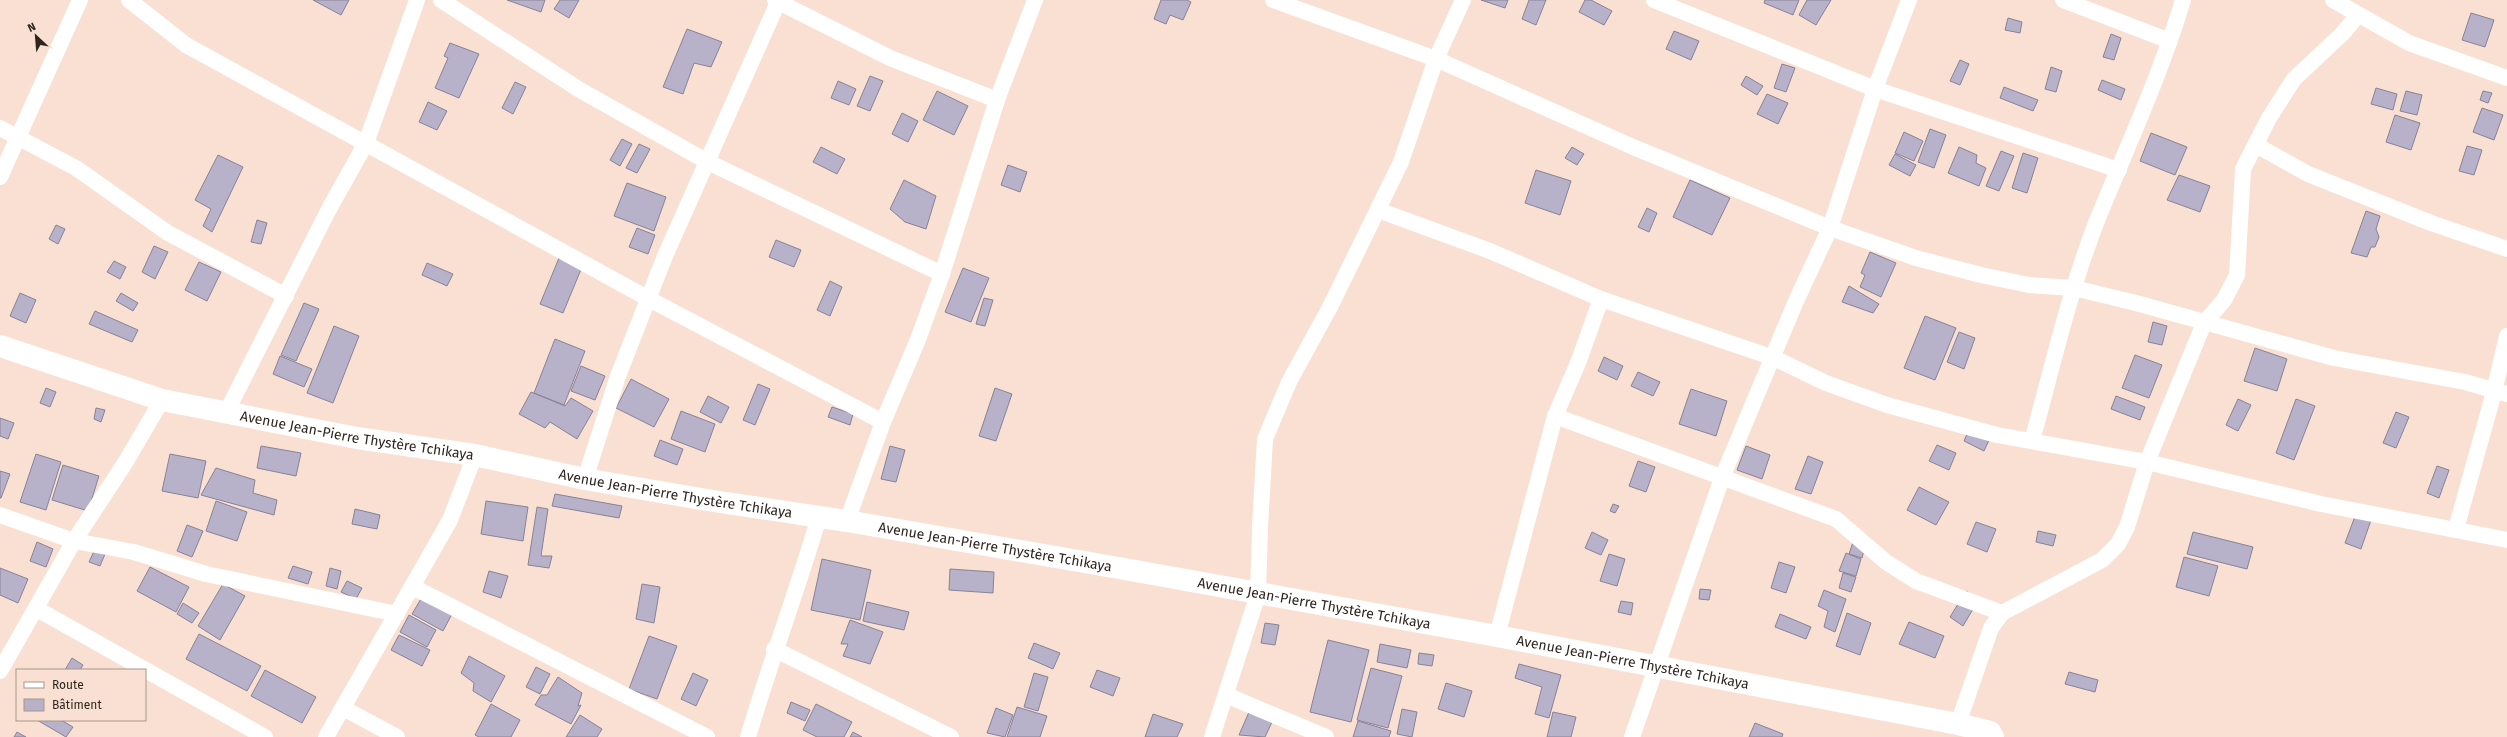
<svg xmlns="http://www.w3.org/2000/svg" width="2507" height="737" font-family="'Fira Sans',sans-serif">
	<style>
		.building { fill: #b7b2c9; stroke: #878298 }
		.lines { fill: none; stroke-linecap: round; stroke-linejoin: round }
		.street { stroke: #fff; stroke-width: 16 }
		.secondary { stroke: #fff; stroke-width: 22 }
		.labels { text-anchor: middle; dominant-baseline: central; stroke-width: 3; stroke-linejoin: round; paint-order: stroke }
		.street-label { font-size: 14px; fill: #2e2520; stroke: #f9e0d2 }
	</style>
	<rect width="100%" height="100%" fill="#f9e0d2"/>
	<g class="building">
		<polygon points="313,0 349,0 341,15"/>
		<polygon points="507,0 545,0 541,12"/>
		<polygon points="560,0 579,0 569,18 554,9"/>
		<polygon points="1161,0 1187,0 1191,2 1183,20 1170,15 1166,24 1154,19"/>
		<polygon points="1481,0 1508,0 1505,8"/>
		<polygon points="1529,0 1546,0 1536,25 1522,19"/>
		<polygon points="1585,0 1591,0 1612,11 1604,25 1579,12"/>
		<polygon points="1765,0 1799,0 1793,15 1764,3"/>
		<polygon points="1807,0 1831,0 1816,25 1799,15"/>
		<polygon points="2471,13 2494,20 2485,47 2462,40"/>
		<polygon points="2008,18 2022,22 2020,33 2005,30"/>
		<polygon points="687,29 722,42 711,67 694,63 683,94 663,87"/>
		<polygon points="1674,31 1699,41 1691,60 1666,49"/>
		<polygon points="2111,34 2121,38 2114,60 2103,57"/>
		<polygon points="450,43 479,54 459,98 435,88 448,58 444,56"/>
		<polygon points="1960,60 1969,64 1960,85 1950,81"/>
		<polygon points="1782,64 1795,68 1786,92 1774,88"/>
		<polygon points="2051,67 2062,71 2056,92 2045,89"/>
		<polygon points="870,76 883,81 870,111 857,106"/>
		<polygon points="1746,76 1763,86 1757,95 1741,85"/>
		<polygon points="2102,80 2125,89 2121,100 2098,90"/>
		<polygon points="838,81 856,89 849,105 831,98"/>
		<polygon points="515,82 526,87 513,114 502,108"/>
		<polygon points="2004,87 2038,100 2033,111 2000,98"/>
		<polygon points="2376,88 2397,94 2393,110 2371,104"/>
		<polygon points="937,91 968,106 954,135 923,120"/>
		<polygon points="2406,91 2422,95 2417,115 2400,111"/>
		<polygon points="2483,91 2492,93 2488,103 2480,100"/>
		<polygon points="1767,94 1788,103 1778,124 1757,114"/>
		<polygon points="428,102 447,111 437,130 419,122"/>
		<polygon points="2482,108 2503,115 2494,140 2473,132"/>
		<polygon points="902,113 918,121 908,142 892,134"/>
		<polygon points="2395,115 2420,123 2411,150 2386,142"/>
		<polygon points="1930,129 1946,135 1934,168 1918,162"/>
		<polygon points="1904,132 1923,141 1914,161 1895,153"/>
		<polygon points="2151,133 2187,147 2175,175 2140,161"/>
		<polygon points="622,139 632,144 620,166 610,160"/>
		<polygon points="639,144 650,149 637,173 626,168"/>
		<polygon points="2467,146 2482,150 2474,175 2459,171"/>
		<polygon points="821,147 845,159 837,174 813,162"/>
		<polygon points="1572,147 1584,154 1577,165 1565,158"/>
		<polygon points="1959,147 1977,155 1976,163 1986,168 1979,186 1948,173"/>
		<polygon points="2001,151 2014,156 1999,191 1986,186"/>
		<polygon points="2023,153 2038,158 2027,193 2012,188"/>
		<polygon points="1895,154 1916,165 1910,176 1889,165"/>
		<polygon points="218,155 243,167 212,232 203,226 211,209 195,200"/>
		<polygon points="1008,165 1027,172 1020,192 1001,185"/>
		<polygon points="1536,170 1571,181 1560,215 1525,203"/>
		<polygon points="2179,175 2210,186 2200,212 2167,200"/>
		<polygon points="904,180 936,196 926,229 905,222 890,209"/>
		<polygon points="1690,180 1730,198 1712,235 1673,217"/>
		<polygon points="627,183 666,197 654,231 614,216"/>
		<polygon points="1647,208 1657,213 1649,232 1638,227"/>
		<polygon points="2366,211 2380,216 2376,229 2379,237 2375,247 2371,247 2367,257 2351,253"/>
		<polygon points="257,220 267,223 261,244 251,242"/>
		<polygon points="56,225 65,229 58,244 49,239"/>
		<polygon points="637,228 655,235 648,254 629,247"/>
		<polygon points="776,240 801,250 794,267 769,257"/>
		<polygon points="154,246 168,252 155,279 142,272"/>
		<polygon points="1870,252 1896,263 1881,297 1860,287 1865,275 1861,273"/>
		<polygon points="559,258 582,267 563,313 540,304"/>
		<polygon points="114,261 126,267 120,279 107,272"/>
		<polygon points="199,262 221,272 207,301 185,290"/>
		<polygon points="427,263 453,274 447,286 422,275"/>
		<polygon points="963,268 989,278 971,322 945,312"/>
		<polygon points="830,281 842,287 830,316 817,310"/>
		<polygon points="1849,286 1879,304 1873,313 1842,302"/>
		<polygon points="20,293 36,300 26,323 10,316"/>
		<polygon points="121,293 138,303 133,311 116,301"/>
		<polygon points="984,298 993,300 985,326 976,324"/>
		<polygon points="304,303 319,309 296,361 281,355"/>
		<polygon points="95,311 138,330 132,342 89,324"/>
		<polygon points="1925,316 1956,328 1935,380 1904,368"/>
		<polygon points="2153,322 2167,326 2162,345 2148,342"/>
		<polygon points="334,326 359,336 333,403 307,393"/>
		<polygon points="1959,332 1975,338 1964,369 1947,362"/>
		<polygon points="555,339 585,351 564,405 534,393"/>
		<polygon points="2255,348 2287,359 2277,391 2244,381"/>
		<polygon points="2135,355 2162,365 2149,398 2122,388"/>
		<polygon points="280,356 312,369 304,387 273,374"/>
		<polygon points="1604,357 1623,366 1617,380 1598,371"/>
		<polygon points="581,366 605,376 595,400 571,391"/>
		<polygon points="1638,372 1660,382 1653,396 1631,386"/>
		<polygon points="631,379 669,399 654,427 616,408"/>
		<polygon points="758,384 770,389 755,425 743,420"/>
		<polygon points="46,388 56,392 50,407 40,403"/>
		<polygon points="995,388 1012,394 996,441 979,436"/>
		<polygon points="1691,389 1727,401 1716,436 1679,424"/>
		<polygon points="531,392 565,406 571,398 593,411 577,439 550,422 545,428 519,414"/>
		<polygon points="708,396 729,407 721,423 700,412"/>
		<polygon points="2116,396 2145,407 2140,420 2111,409"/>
		<polygon points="2238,399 2251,405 2238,431 2226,425"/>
		<polygon points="2296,399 2315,406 2294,460 2276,453"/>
		<polygon points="832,407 853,414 850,425 828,417"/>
		<polygon points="96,408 105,410 101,422 94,419"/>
		<polygon points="681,411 715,424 705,452 671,439"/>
		<polygon points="2396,412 2409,417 2396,448 2383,443"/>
		<polygon points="0,418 14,423 8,439 0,436"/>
		<polygon points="1969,429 1990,438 1984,451 1964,441"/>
		<polygon points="660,440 683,449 677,465 654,456"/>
		<polygon points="1937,445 1956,453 1949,470 1929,461"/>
		<polygon points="261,446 301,453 296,476 257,468"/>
		<polygon points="890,446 905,450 896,482 881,479"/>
		<polygon points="1746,446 1770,455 1762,479 1737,470"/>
		<polygon points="36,454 61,462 46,510 20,502"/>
		<polygon points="170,454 206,461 198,498 162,491"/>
		<polygon points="1808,456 1823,462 1811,494 1795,489"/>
		<polygon points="1638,461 1655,467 1646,492 1629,486"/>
		<polygon points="63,465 99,476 88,511 52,500"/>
		<polygon points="2437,466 2449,470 2439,498 2427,493"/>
		<polygon points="216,468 255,480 253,493 277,500 274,515 201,495"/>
		<polygon points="0,471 10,474 1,498 0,498"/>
		<polygon points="1919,487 1949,502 1936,525 1907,510"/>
		<polygon points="555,494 622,506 619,518 552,506"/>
		<polygon points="216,501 247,512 237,541 206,531"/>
		<polygon points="486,501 528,507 523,541 481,534"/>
		<polygon points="1613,504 1619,506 1615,513 1610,511"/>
		<polygon points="537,507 548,509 541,556 552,556 549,568 528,565"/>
		<polygon points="355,509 380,515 377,529 352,524"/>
		<polygon points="2357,511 2372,517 2361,549 2345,543"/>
		<polygon points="1976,522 1996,529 1987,552 1967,544"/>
		<polygon points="187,525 203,531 192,557 177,551"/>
		<polygon points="2038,531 2056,535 2053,546 2036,542"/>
		<polygon points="1592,532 1608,540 1601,555 1585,548"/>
		<polygon points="2193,532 2253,547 2247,569 2187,554"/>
		<polygon points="1854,539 1866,543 1862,558 1849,554"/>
		<polygon points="37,542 53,549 46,567 30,561"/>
		<polygon points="95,549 105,554 100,566 89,562"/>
		<polygon points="1846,553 1861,559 1856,576 1839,571"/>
		<polygon points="1609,554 1625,559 1617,586 1600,581"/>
		<polygon points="2184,557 2218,566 2209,596 2176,587"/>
		<polygon points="822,559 871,570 860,620 811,610"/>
		<polygon points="1779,562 1795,567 1786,593 1771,588"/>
		<polygon points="293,566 312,572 308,584 288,578"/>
		<polygon points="150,567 189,587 176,612 137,591"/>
		<polygon points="0,568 28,579 18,603 0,595"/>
		<polygon points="330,568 341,571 337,589 326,586"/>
		<polygon points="950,569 994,572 993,593 949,590"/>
		<polygon points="489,571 508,576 501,598 483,592"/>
		<polygon points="1843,573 1856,577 1851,592 1839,588"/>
		<polygon points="347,581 362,588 356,599 341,592"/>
		<polygon points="223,584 245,596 220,640 198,626"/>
		<polygon points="642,584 660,587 654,623 636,619"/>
		<polygon points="1700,589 1711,590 1709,600 1699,599"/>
		<polygon points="1824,590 1846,599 1835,632 1824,627 1828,611 1818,606"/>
		<polygon points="1966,591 1979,599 1963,626 1950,617"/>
		<polygon points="422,597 452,614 443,631 412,614"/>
		<polygon points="1621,601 1633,603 1631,615 1618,612"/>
		<polygon points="867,602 909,612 904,630 863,621"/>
		<polygon points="183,603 199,613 192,623 177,614"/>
		<polygon points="1847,613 1871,623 1860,655 1836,646"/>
		<polygon points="1780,614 1811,627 1806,639 1775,627"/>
		<polygon points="409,615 436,630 427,647 400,632"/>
		<polygon points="850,620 883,632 870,664 843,656 848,644 841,644"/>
		<polygon points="1909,622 1944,636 1935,658 1899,644"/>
		<polygon points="1265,623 1279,625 1275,645 1261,643"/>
		<polygon points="199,634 261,666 247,691 186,659"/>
		<polygon points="399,635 430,650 422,666 391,650"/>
		<polygon points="649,636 677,646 657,699 629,689"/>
		<polygon points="1328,640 1369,650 1351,722 1310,712"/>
		<polygon points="1034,643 1060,653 1053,669 1028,658"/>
		<polygon points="1380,644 1411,650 1407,668 1377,662"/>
		<polygon points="1419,653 1434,655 1432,666 1418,664"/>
		<polygon points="469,656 505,676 491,702 473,691 474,683 461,673"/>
		<polygon points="72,658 83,665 80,670 65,670"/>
		<polygon points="1519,664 1561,675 1549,718 1535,714 1542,687 1515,678"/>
		<polygon points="536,667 550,674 540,694 526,687"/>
		<polygon points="1371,668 1402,676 1388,728 1357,720"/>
		<polygon points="265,670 316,697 302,723 251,696"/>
		<polygon points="1097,670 1120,678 1113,696 1090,687"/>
		<polygon points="2069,672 2098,680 2095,692 2065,684"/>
		<polygon points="693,673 708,680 696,706 681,699"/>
		<polygon points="1034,673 1048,677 1038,711 1024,707"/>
		<polygon points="558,677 582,693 578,706 581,705 571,724 535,705 541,695 547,695"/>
		<polygon points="1446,683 1472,691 1464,717 1438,709"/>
		<polygon points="791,702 810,710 805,721 787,713"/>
		<polygon points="491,704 520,720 511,737 479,737 475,735"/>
		<polygon points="816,704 852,722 844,737 817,737 803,730"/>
		<polygon points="1017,707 1047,716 1040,737 1007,737"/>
		<polygon points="996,708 1013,715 1005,737 987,733"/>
		<polygon points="1402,709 1417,712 1412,737 1397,734"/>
		<polygon points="1249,712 1272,722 1265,737 1239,735"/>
		<polygon points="1553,712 1576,717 1571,737 1547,737"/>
		<polygon points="1153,714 1183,724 1177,737 1145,737"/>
		<polygon points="580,715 602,729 597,737 566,737"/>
		<polygon points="37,720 61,720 73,727 66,737"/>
		<polygon points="1358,721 1391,731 1389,737 1353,737"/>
		<polygon points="1755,723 1783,734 1782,737 1749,737"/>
		<polygon points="17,732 26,737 14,737"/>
		<polygon points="853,732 862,737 850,737"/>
	</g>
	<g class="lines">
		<g class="street">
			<polyline points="129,0 186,45 649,299 883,422"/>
			<polyline points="441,0 580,90 708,162 942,274"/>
			<polyline points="775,0 890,58 997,100"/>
			<polyline points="1273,0 1436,59 1633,147 1830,228 1916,258 1981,275 2029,285 2074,288 2136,303 2334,358 2465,382 2507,394"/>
			<polyline points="1654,0 1875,89 2119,170"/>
			<polyline points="2063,0 2170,41"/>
			<polyline points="2333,0 2409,43 2507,78"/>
			<polyline points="0,128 76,168 168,233 286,296"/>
			<polyline points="2256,145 2308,174 2431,223 2507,249"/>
			<polyline points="0,177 80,0"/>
			<polyline points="1378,210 1490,251 1601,299 1774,358 1826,383 1887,405 1997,435 2147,462 2321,504 2507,540"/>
			<polyline points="227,411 329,209 366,143 417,0"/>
			<polyline points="1555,416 1836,519 1886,562 1916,581 2002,613"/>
			<path d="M2032 441C2052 368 2069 293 2096 223 2126 149 2160 77 2183 0"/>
			<polyline points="585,479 618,376 665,256 779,0"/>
			<polyline points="0,515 74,541 134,552 206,574 397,614"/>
			<polyline points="847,521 883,422 917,342 942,274 997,100 1035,0"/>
			<polyline points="2456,529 2494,392 2507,336"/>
			<polyline points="413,587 707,737"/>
			<polyline points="37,609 265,737"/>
			<polyline points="1497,636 1555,416 1578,363 1601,299"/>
			<polyline points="774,649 951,737"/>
			<polyline points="0,671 74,541 125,463 162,400"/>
			<polyline points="1226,695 1326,737"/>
			<polyline points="343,708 397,737"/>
			<polyline points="1958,724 1991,628 2002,613 2102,560 2118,544 2127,527 2147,462 2204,323 2224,300 2237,275 2243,169 2269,118 2294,79 2342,34 2358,15"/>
			<polyline points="326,737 450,520 475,455"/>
			<path d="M748 737C770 663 797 591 819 517"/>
			<polyline points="1212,737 1258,594 1260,527 1265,439 1289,382 1330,307 1401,162 1436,59 1463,0"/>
			<polyline points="1632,737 1722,478 1796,301 1830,228 1875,89 1909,0"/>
		</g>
		<path class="secondary" id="s1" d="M0 346 162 400 357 438 475 455 585 479 707 500 847 521 1119 568 1497 636 1958 724 1990 732 1993 737"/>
	</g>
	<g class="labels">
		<g class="street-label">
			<text stroke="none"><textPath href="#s1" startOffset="369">Avenue Jean-Pierre Thystère Tchikaya</textPath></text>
			<text stroke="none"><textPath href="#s1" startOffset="693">Avenue Jean-Pierre Thystère Tchikaya</textPath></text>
			<text stroke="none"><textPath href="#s1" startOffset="1017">Avenue Jean-Pierre Thystère Tchikaya</textPath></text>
			<text stroke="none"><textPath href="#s1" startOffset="1341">Avenue Jean-Pierre Thystère Tchikaya</textPath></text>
			<text stroke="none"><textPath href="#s1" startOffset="1665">Avenue Jean-Pierre Thystère Tchikaya</textPath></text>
		</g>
	</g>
	<rect x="16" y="669" width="130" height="52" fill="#f9e0d2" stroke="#a8958b"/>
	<rect x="24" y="682" width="20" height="6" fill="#ffffff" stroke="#a8958b"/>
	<text x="52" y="689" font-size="12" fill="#2e2520">Route</text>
	<rect x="24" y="699" width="20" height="12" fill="#b7b2c9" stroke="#a8958b"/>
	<text x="52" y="709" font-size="12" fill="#2e2520">Bâtiment</text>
	<g transform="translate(36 36) rotate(334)" stroke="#f9e0d2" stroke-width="3" paint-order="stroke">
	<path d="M0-3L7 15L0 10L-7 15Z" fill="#2e2520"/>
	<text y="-6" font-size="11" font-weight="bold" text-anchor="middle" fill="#2e2520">N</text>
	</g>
</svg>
